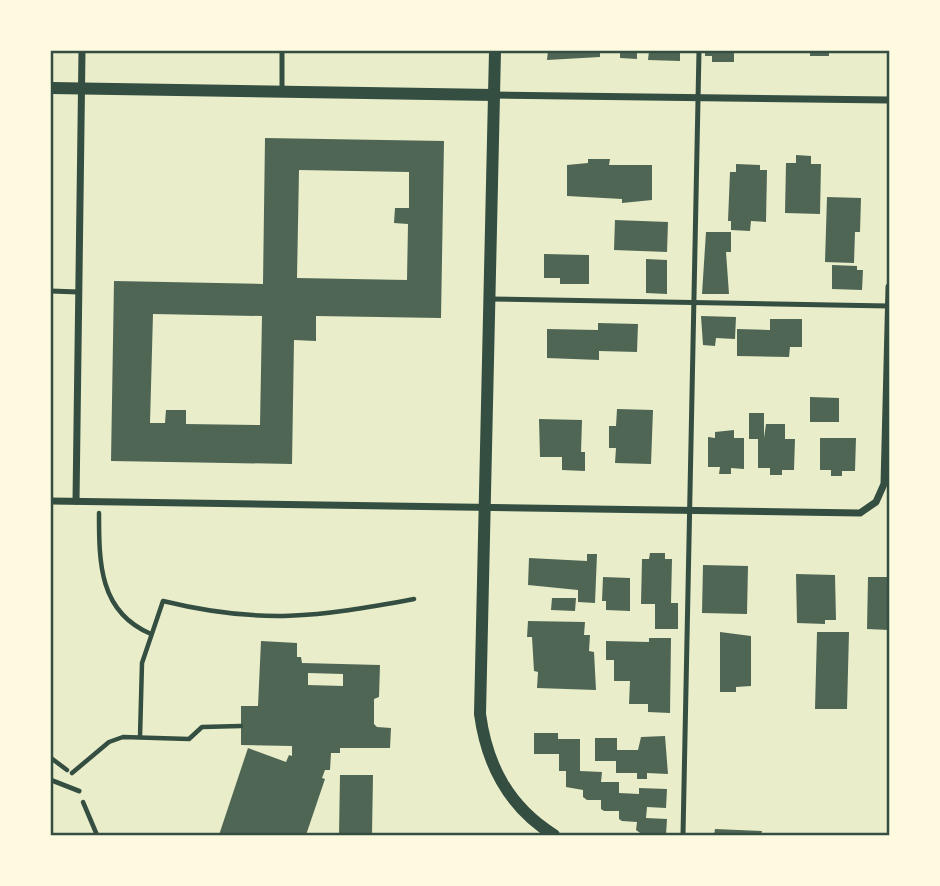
<svg xmlns="http://www.w3.org/2000/svg" width="940" height="886" font-family="Lato,sans-serif">
	<style>
		.building { fill: #4f6655; fill-rule: evenodd }
		.lines { fill: none; stroke-linecap: round; stroke-linejoin: round }
		.path { stroke: #344e41; stroke-width: 4.5 }
		.service { stroke: #344e41; stroke-width: 5 }
		.minor { stroke: #344e41; stroke-width: 7 }
		.tertiary { stroke: #344e41; stroke-width: 12 }
		.neatline { fill: none; stroke: #344e41; stroke-width: 2.5 }
	</style>
	<rect width="100%" height="100%" fill="#e9edc9"/>
	<g class="building">
		<polygon points="548,51 600,51 600,57 547,60"/>
		<polygon points="620,51 637,51 637,59 620,58"/>
		<polygon points="649,51 680,51 680,61 648,60"/>
		<polygon points="705,51 734,51 734,62 712,62 712,56 705,56"/>
		<rect x="810" y="51" width="19" height="5"/>
		<path d="M265 138 444 141 441 318 316 316V341L294 340 292 464 111 461 114 281 263 284ZM299 170 409 172V208H395L394 223 408 224 407 280 297 278ZM153 314 262 316 260 425 186 424V410H166L165 423H150Z"/>
		<polygon points="796,155 811,156 811,164 821,164 820,214 785,213 786,163 796,163"/>
		<polygon points="588,159 610,159 609,165 652,165 652,200 622,203 622,199 567,196 567,165 588,163"/>
		<polygon points="736,164 760,165 760,170 767,170 766,222 751,221 750,231 731,230 731,221 728,221 730,172 736,172"/>
		<polygon points="827,197 861,198 860,232 855,232 854,263 825,262"/>
		<polygon points="615,220 668,222 667,252 614,250"/>
		<polygon points="706,232 731,232 731,252 726,252 729,294 702,294"/>
		<polygon points="544,254 589,255 589,284 560,284 560,278 544,278"/>
		<polygon points="646,259 667,260 667,294 646,293"/>
		<polygon points="832,265 857,266 857,270 863,270 862,290 832,289"/>
		<polygon points="701,316 736,317 735,339 716,338 715,346 703,345"/>
		<polygon points="770,319 802,319 802,347 790,347 789,357 737,356 737,329 770,330"/>
		<polygon points="598,323 638,324 637,352 599,351 599,360 547,358 547,329 598,330"/>
		<polygon points="810,397 839,398 839,422 810,422"/>
		<polygon points="617,409 653,410 651,464 615,463 616,448 609,448 609,426 616,426"/>
		<polygon points="749,413 764,413 764,438 766,424 785,424 785,439 795,439 794,470 782,470 782,475 770,475 770,468 758,468 758,439 749,439"/>
		<polygon points="539,419 582,420 581,452 585,452 585,471 562,470 562,457 540,457"/>
		<polygon points="734,430 734,438 744,438 744,469 731,468 731,474 719,474 720,467 708,467 708,437 715,438 715,432"/>
		<polygon points="820,438 856,438 855,471 842,471 842,476 831,476 831,470 820,470"/>
		<polygon points="650,553 665,553 665,559 672,559 671,603 678,603 678,629 655,629 655,604 641,604 642,559 649,559"/>
		<polygon points="587,554 597,554 595,603 578,602 578,590 528,585 529,558 587,561"/>
		<polygon points="703,565 748,566 747,614 702,613"/>
		<polygon points="796,574 835,575 836,620 825,620 825,624 797,623"/>
		<polygon points="603,577 630,578 630,611 606,610 606,601 602,601"/>
		<polygon points="868,577 889,577 889,630 867,629"/>
		<polygon points="552,598 576,598 575,611 551,610"/>
		<polygon points="528,621 585,622 584,635 590,635 589,651 594,652 596,690 537,688 538,672 534,671 532,637 527,637"/>
		<polygon points="720,632 751,636 751,686 736,687 736,692 720,692"/>
		<polygon points="817,632 849,632 847,709 815,709"/>
		<polygon points="649,638 671,638 670,713 648,712 648,704 629,704 630,681 614,681 614,660 606,660 606,641 649,642"/>
		<path d="M261 641 297 643V657H301L302 663 380 665 379 697 374 699V724L377 727 391 728 390 748H340V753H331L330 770H325L322 778 325 779 306 835H219L248 748 286 762 289 755 292 756V746L241 745V706H258ZM308 673 343 674V686L308 685Z"/>
		<polygon points="534,733 558,733 558,739 580,739 580,771 602,772 601,782 619,782 619,793 639,794 639,788 667,789 666,808 647,807 646,818 667,819 666,835 643,835 636,830 637,822 622,821 619,819 619,811 604,811 601,809 601,800 587,800 583,797 583,790 566,787 566,771 559,771 559,754 534,754"/>
		<polygon points="665,736 668,774 647,773 647,779 637,779 637,773 616,773 616,761 595,761 595,738 617,738 617,750 638,750 641,737"/>
		<polygon points="340,775 373,775 372,835 339,835"/>
		<polygon points="715,829 762,831 761,835 714,835"/>
	</g>
	<g class="lines">
		<g class="path">
			<path d="M99 513C99 563 99 612 151 634"/>
			<path d="M140 737 142 663 163 601C261 625 318 617 414 599"/>
			<polyline points="51,758 67,770"/>
			<polyline points="72,773 109,742 123,737 189,739 202,727 241,726"/>
			<polyline points="83,802 97,835"/>
		</g>
		<g class="service">
			<polyline points="282,51 282,92"/>
			<polyline points="51,291 78,292"/>
			<polyline points="490,299 889,306"/>
			<polyline points="51,780 79,791"/>
			<polyline points="683,835 699,51"/>
		</g>
		<g class="minor">
			<polyline points="494,95 889,100"/>
			<polyline points="51,501 860,513 876,502 884,484 889,287"/>
			<polyline points="76,501 82,51"/>
		</g>
		<g class="tertiary">
			<path d="M495 51 480 714C487 766 509 807 554 835"/>
			<polyline points="51,88 494,95"/>
		</g>
	</g>
	<rect width="940" height="886" fill="none" stroke="#fefae0" stroke-width="105"/>
	<rect x="52" y="52" width="836" height="782" class="neatline"/>
</svg>
